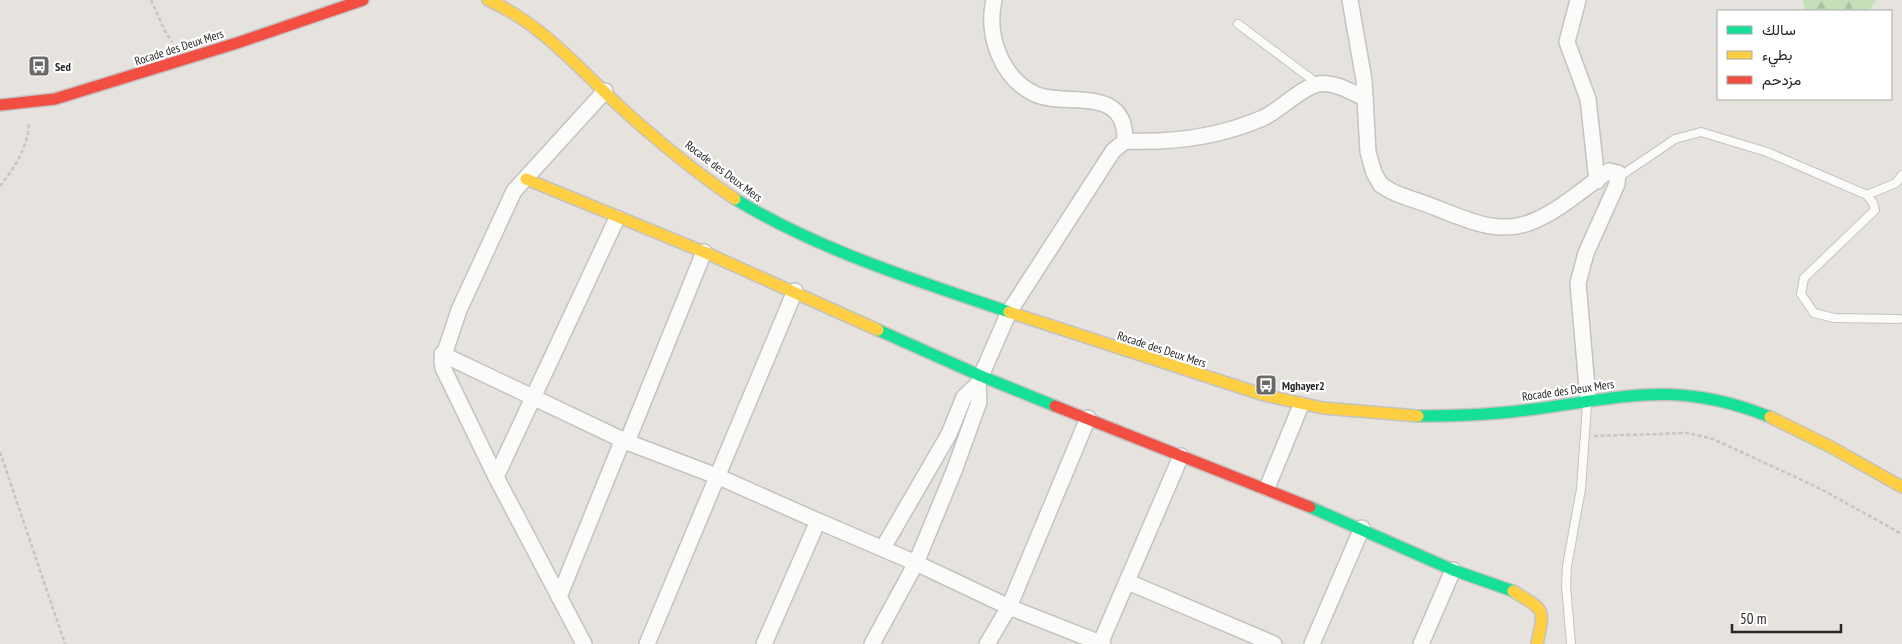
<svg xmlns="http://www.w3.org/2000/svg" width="1902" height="644" font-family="'PT Sans Narrow',Vazirmatn,sans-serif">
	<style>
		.forest { fill: url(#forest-firs) }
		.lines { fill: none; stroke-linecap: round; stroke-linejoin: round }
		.lane-casing { stroke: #c4c2c3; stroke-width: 10 }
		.street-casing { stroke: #c4c2c3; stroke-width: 18 }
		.fast-casing { stroke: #c4c2c3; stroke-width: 14 }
		.slow-casing { stroke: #c4c2c3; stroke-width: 14 }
		.jam-casing { stroke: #c4c2c3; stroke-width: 14 }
		.path { stroke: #c6c5c5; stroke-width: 2.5; stroke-dasharray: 4 2.5; stroke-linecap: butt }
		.lane { stroke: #fbfbfa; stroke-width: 8 }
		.street { stroke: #fbfbfa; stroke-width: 15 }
		.fast { stroke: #16e098; stroke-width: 11 }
		.slow { stroke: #ffcf43; stroke-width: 11 }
		.jam { stroke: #f24e42; stroke-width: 11 }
		.labels { text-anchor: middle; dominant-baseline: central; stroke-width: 4.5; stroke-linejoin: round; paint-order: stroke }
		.street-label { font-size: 12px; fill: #272727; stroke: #fff }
		.poi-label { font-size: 12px; font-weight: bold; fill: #272727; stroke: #fff; text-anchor: start }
	</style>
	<defs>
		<pattern id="forest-firs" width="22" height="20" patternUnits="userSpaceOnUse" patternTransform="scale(1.25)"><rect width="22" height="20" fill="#c5dfb9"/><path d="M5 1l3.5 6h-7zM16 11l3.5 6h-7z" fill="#a9bf9f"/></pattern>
	</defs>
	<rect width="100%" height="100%" fill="#e6e3de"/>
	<polygon class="forest" points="1803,0 1876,0 1869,11 1805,11"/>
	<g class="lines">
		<g class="lane-casing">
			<g id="lane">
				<polyline points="1238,24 1318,84"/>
				<polyline points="1619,177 1675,139 1701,132 1767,152 1867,195 1896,183 1902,175"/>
				<polyline points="1867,195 1873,203 1875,210 1804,278 1801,294 1814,313 1834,318 1899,319"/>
				<polyline points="1571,644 1566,586 1567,566 1581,489 1587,405"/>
			</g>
		</g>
		<g class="street-casing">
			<g id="street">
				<path d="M994 0C986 35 1001 78 1035 94 1065 108 1126 83 1125 141"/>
				<path d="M1350 0 1364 80 1368 152 1374 173 1381 185 1391 191C1405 198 1420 201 1434 207 1468 220 1500 237 1536 220 1563 208 1585 187 1609 171L1618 173 1617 184 1586 253 1578 283 1588 399"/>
				<polyline points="1578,0 1567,42 1588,99 1597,181"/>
				<polyline points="442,354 627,442 719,477 818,521"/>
				<polyline points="627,442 704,252"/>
				<polyline points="496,477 617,218"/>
				<polyline points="1267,488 1301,405"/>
				<polyline points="883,548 949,434 964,397 978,384"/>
				<polyline points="1128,582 1274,644"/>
				<polyline points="559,597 623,439"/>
				<polyline points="584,644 496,477 443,368 442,361 459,310 514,191 605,91"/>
				<polyline points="647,644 795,291"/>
				<polyline points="764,644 818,521 916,563 1009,607 1103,644"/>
				<path d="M872 644 916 563 954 471 979 402 978 384 981 376 1009 312 1113 151 1125 141C1172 143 1219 137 1263 118 1280 110 1301 88 1318 84 1334 81 1351 92 1365 98"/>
				<polyline points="987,644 1009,607 1088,418"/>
				<polyline points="1100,644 1181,456"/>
				<polyline points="1312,644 1362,528"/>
				<polyline points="1421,644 1453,570"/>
			</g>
		</g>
		<g class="fast-casing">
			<g id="fast">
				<path d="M735 199C820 251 916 280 1009 312"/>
				<polyline points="878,330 981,376 1055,406"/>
				<path d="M1418 416C1454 416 1491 415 1527 410 1623 398 1675 379 1770 417"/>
				<polyline points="1310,507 1453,570 1513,591"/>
			</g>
		</g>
		<g class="slow-casing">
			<g id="slow">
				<path d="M488 0C540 23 576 65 617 104 654 138 694 171 735 199"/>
				<polyline points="526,179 704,252 878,330"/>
				<polyline points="1009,312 1264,395 1323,408 1418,416"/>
				<polyline points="1770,417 1831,447 1902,487"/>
				<path d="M1513 591C1545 611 1545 607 1537 644"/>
			</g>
		</g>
		<g class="jam-casing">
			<g id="jam">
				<polyline points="0,105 55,99 237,43 363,0"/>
				<polyline points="1055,406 1310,507"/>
			</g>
		</g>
		<g class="path">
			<polyline points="151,0 165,31 172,42"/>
			<path d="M0 186C14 169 29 145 29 122"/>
			<polyline points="1594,436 1688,433 1713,439 1817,487 1902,534"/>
			<polyline points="0,452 65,644"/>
		</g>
		<use href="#lane" class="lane"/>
		<use href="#street" class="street"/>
		<use href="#fast" class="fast"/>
		<use href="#slow" class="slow"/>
		<use href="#jam" class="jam"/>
	</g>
	<defs>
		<g id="bus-square" transform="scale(1.125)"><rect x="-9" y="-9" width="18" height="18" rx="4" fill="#6a6967" stroke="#fff"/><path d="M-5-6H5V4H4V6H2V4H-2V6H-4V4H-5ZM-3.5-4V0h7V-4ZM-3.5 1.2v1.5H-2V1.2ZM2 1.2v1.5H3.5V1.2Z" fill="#fff"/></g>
	</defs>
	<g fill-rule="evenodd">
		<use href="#bus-square" x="39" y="66"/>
		<use href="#bus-square" x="1266" y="385"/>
	</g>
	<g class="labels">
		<g class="street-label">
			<text transform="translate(179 47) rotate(-18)">Rocade des Deux Mers</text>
			<text transform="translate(724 171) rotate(37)">Rocade des Deux Mers</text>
			<text transform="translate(1162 349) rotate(18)">Rocade des Deux Mers</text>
			<text transform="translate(1568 390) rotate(-8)">Rocade des Deux Mers</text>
		</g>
		<g class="poi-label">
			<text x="55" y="66">Sed</text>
			<text x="1282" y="385">Mghayer2</text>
		</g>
	</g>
	<rect x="1717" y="10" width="175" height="90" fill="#ffffff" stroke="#a9a9a9"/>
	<rect x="1727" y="26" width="25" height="8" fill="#16e098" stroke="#a9a9a9"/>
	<text x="1762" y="35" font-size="15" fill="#272727">سالك</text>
	<rect x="1727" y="51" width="25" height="8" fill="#ffcf43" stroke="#a9a9a9"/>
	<text x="1762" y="60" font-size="15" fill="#272727">بطيء</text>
	<rect x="1727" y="76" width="25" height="8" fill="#f24e42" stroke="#a9a9a9"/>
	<text x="1762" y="85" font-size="15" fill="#272727">مزدحم</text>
	<path d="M1732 624v8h109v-8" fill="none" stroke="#272727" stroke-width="2.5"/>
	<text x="1740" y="624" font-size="15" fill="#272727" stroke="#ffffff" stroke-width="4" paint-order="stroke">50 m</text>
</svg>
